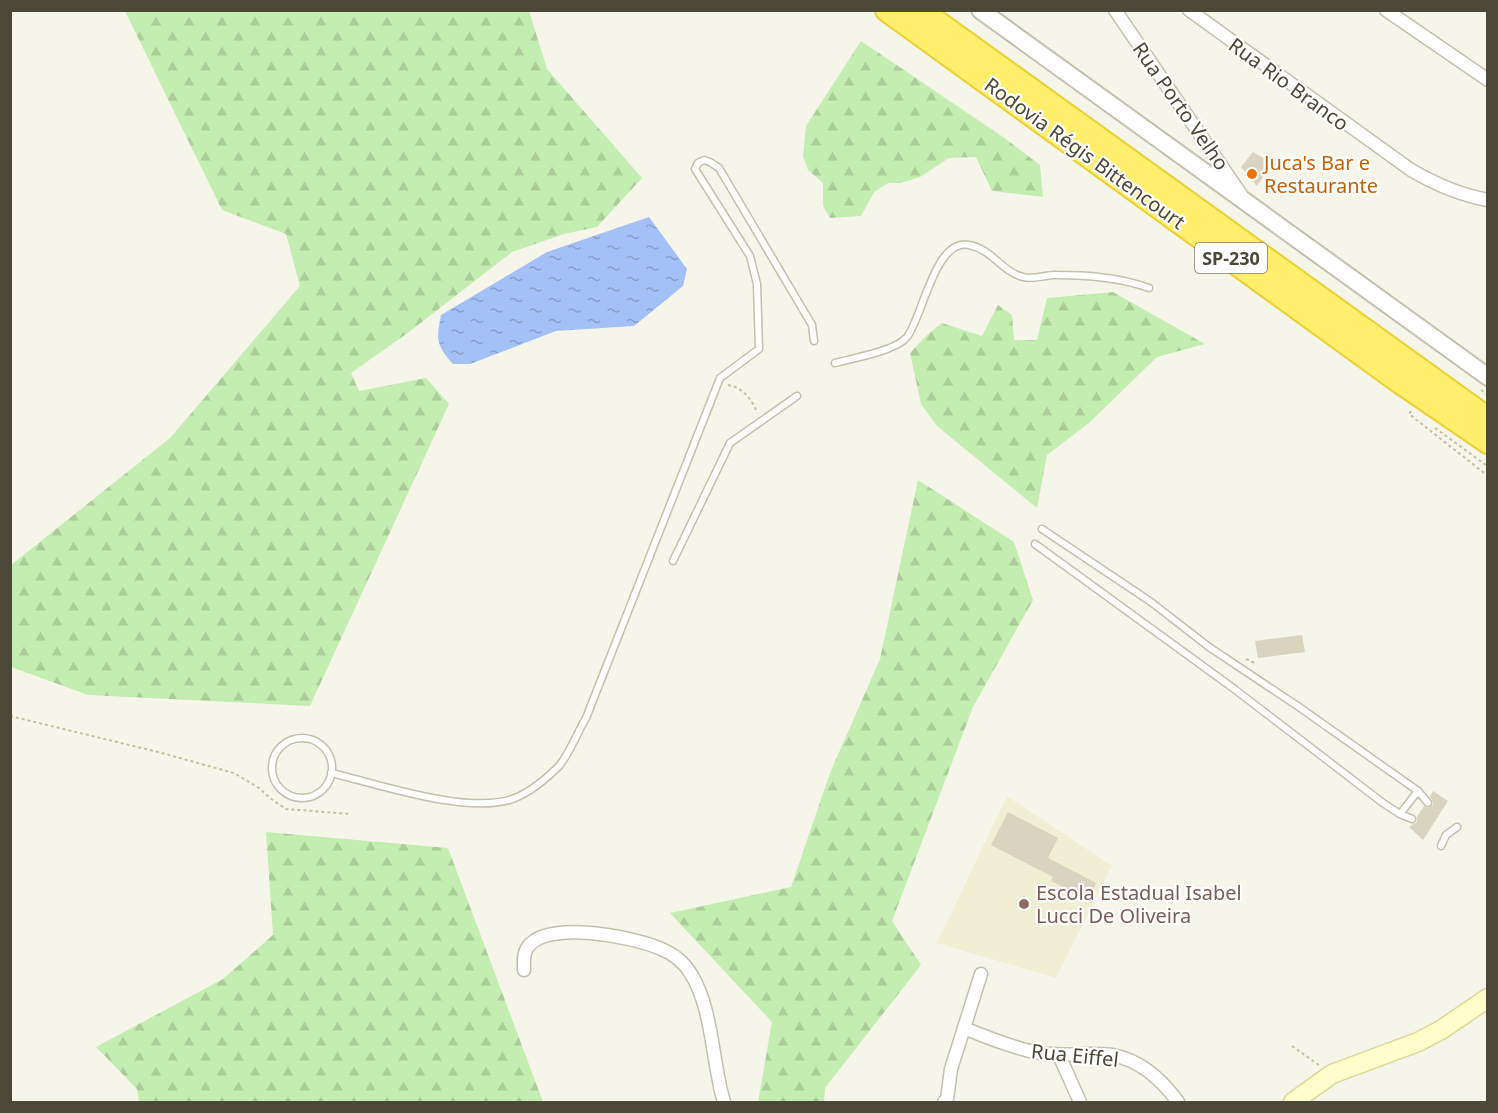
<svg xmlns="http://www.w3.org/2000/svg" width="1498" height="1113" font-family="'Noto Sans',sans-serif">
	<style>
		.education { fill: #f0eed3 }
		.forest { fill: url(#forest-firs) }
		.water { fill: url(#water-ripples) }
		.building { fill: #d9d4bf }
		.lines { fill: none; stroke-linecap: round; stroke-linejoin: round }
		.service-casing { stroke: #c3c0ac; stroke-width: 9 }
		.minor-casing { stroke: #c3c0ac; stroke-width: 15 }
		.tertiary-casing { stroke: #c3c0ac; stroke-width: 20 }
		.secondary-casing { stroke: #d9d797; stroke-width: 21 }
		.motorway-casing { stroke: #e9cf31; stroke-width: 26 }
		.path { stroke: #c5c09c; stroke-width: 2; stroke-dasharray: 3 3; stroke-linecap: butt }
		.service { stroke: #fff; stroke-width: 6 }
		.minor { stroke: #fff; stroke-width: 12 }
		.tertiary { stroke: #fff; stroke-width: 16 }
		.secondary { stroke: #fffecb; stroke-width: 18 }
		.motorway { stroke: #ffef6c; stroke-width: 22 }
		.food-dot { fill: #e8710a; stroke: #fff; stroke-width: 2 }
		.education-dot { fill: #8d6e63; stroke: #fff; stroke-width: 2 }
		.labels { text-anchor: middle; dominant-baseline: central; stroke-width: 4.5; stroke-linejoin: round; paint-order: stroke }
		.shield { fill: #fff; stroke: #817f73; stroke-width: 1.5 }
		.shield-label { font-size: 18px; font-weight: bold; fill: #4b4837 }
		.street-label { font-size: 20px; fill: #4b4837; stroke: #fff }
		.food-label { font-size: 20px; fill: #c56008; stroke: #fff; text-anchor: start }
		.education-label { font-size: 20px; fill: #785e54; stroke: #fff; text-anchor: start }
	</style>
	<defs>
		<pattern id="forest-firs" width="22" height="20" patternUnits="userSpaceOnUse" patternTransform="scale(1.5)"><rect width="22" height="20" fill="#c4edb1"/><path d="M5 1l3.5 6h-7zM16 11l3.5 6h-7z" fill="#aacd99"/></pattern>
		<pattern id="water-ripples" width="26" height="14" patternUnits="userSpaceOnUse" patternTransform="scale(1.5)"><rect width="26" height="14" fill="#a3c1f6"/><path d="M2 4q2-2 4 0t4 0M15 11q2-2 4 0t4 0" fill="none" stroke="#879fc8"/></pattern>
	</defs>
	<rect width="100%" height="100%" fill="#f6f5ea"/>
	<polygon class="education" points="1007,796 1112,866 1056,978 937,943"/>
	<g class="forest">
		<polygon points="125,11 529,11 547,69 642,178 597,227 564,234 512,252 409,332 351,373 359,391 426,378 449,404 310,706 88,695 11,667 11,565 170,438 300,286 286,234 222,210"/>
		<polygon points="861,41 1003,137 1040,165 1043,197 992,191 976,157 949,158 920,177 901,183 888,183 874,192 861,216 830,218 823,206 823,183 808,170 803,156 806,126"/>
		<polygon points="1113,292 1205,344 1157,357 1089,423 1047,455 1037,508 937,426 921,404 910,353 929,333 942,323 982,336 998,305 1012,315 1014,340 1037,340 1047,298"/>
		<polygon points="918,480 1014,542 1033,600 973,707 892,921 921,965 825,1088 824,1102 758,1102 772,1022 670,913 791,887 830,773 880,659"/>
		<polygon points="266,832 448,848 543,1102 139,1102 137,1089 96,1047 223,979 273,935"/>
	</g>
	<path class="water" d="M649 217 687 269 683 286 634 326 556 331 470 364H453C436 345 436 339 441 315L547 252Z"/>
	<g class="building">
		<polygon points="1253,152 1272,163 1257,186 1241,167"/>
		<polygon points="1302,635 1305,652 1258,658 1255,641"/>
		<polygon points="1433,791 1448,801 1423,840 1409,827 1417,822 1417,817 1424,806 1428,808 1433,805 1433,802 1430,797"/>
		<polygon points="1008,812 1058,838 1048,858 1096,883 1089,900 1051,881 1053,877 991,845"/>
	</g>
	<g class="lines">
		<g class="service-casing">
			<g id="service">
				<path d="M835 363C853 358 896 351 907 337 923 316 935 238 969 245 992 249 1002 272 1023 277 1033 280 1045 275 1055 275 1087 275 1119 277 1149 288"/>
				<polyline points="1042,529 1151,602 1209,647 1299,707 1418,791 1428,803"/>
				<polyline points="1035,544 1233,688 1383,803 1400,814 1412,819"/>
				<polyline points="673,561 730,443 797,396"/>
				<circle cx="302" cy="768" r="30"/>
				<path d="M331 773C379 784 470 816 515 798 532 791 546 779 559 766 570 753 577 733 586 718L720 378 759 349 757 284 750 256 695 169 698 163 704 160 710 162 719 168 812 325 814 341"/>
				<polyline points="1400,814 1418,791"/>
				<polyline points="1441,846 1446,835 1457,827"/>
			</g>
		</g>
		<g class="minor-casing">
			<g id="minor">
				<polyline points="1115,10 1242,196"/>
				<path d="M1189 10 1411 170C1435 184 1460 195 1488 200"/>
				<polyline points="1386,10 1488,80"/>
				<path d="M524 970C524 963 523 954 527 948 546 919 633 937 659 948 672 953 684 962 691 974 713 1009 712 1063 724 1102"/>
				<polyline points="964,1028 981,974"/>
				<polyline points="1059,1055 1080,1102"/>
				<path d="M944 1102 947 1099 951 1069 964 1028C988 1038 1013 1048 1039 1053 1063 1057 1088 1052 1112 1055 1140 1060 1162 1080 1178 1102"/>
			</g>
		</g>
		<g class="tertiary-casing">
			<polyline id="tertiary" points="980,10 1488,377"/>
		</g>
		<g class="secondary-casing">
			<polyline id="secondary" points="1293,1102 1332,1074 1418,1042 1441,1030 1488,998"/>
		</g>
		<g class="motorway-casing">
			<g id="motorway">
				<polyline points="887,10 1396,379 1488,442"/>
				<polyline points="920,10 1488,419"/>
			</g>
		</g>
		<g class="path">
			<path d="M728 385C742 387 753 400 757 413"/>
			<polyline points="1481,390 1488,395"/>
			<polyline points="1411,411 1409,414 1488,476"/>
			<polyline points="1435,428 1486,465 1488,463"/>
			<polyline points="1246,659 1257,664"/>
			<polyline points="10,716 158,752 234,773 259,788 270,798 286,809 350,814"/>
			<polyline points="1292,1046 1319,1065"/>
		</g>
		<use href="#service" class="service"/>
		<use href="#minor" class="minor"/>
		<use href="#tertiary" class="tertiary"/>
		<use href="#secondary" class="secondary"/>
		<use href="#motorway" class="motorway"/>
	</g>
	<circle class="food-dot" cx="1252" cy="174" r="6"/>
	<circle class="education-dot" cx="1024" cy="904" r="6"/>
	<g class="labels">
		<rect class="shield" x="1195" y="243" width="72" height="30" rx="4.5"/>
		<g class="shield-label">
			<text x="1231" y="258">SP-230</text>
		</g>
		<g class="street-label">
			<text transform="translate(1289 84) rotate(36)">Rua Rio Branco</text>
			<text transform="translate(1181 106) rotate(55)">Rua Porto Velho</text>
			<text transform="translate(1085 153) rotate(36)">Rodovia Régis Bittencourt</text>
			<text transform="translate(1075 1055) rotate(6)">Rua Eiffel</text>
		</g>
		<g class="food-label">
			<text x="1264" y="162">Juca's Bar e<tspan x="1264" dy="23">Restaurante</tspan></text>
		</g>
		<g class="education-label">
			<text x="1036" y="892">Escola Estadual Isabel<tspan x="1036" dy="23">Lucci De Oliveira</tspan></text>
		</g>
	</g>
	<rect width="1498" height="1113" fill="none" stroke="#4b4837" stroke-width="24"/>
</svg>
